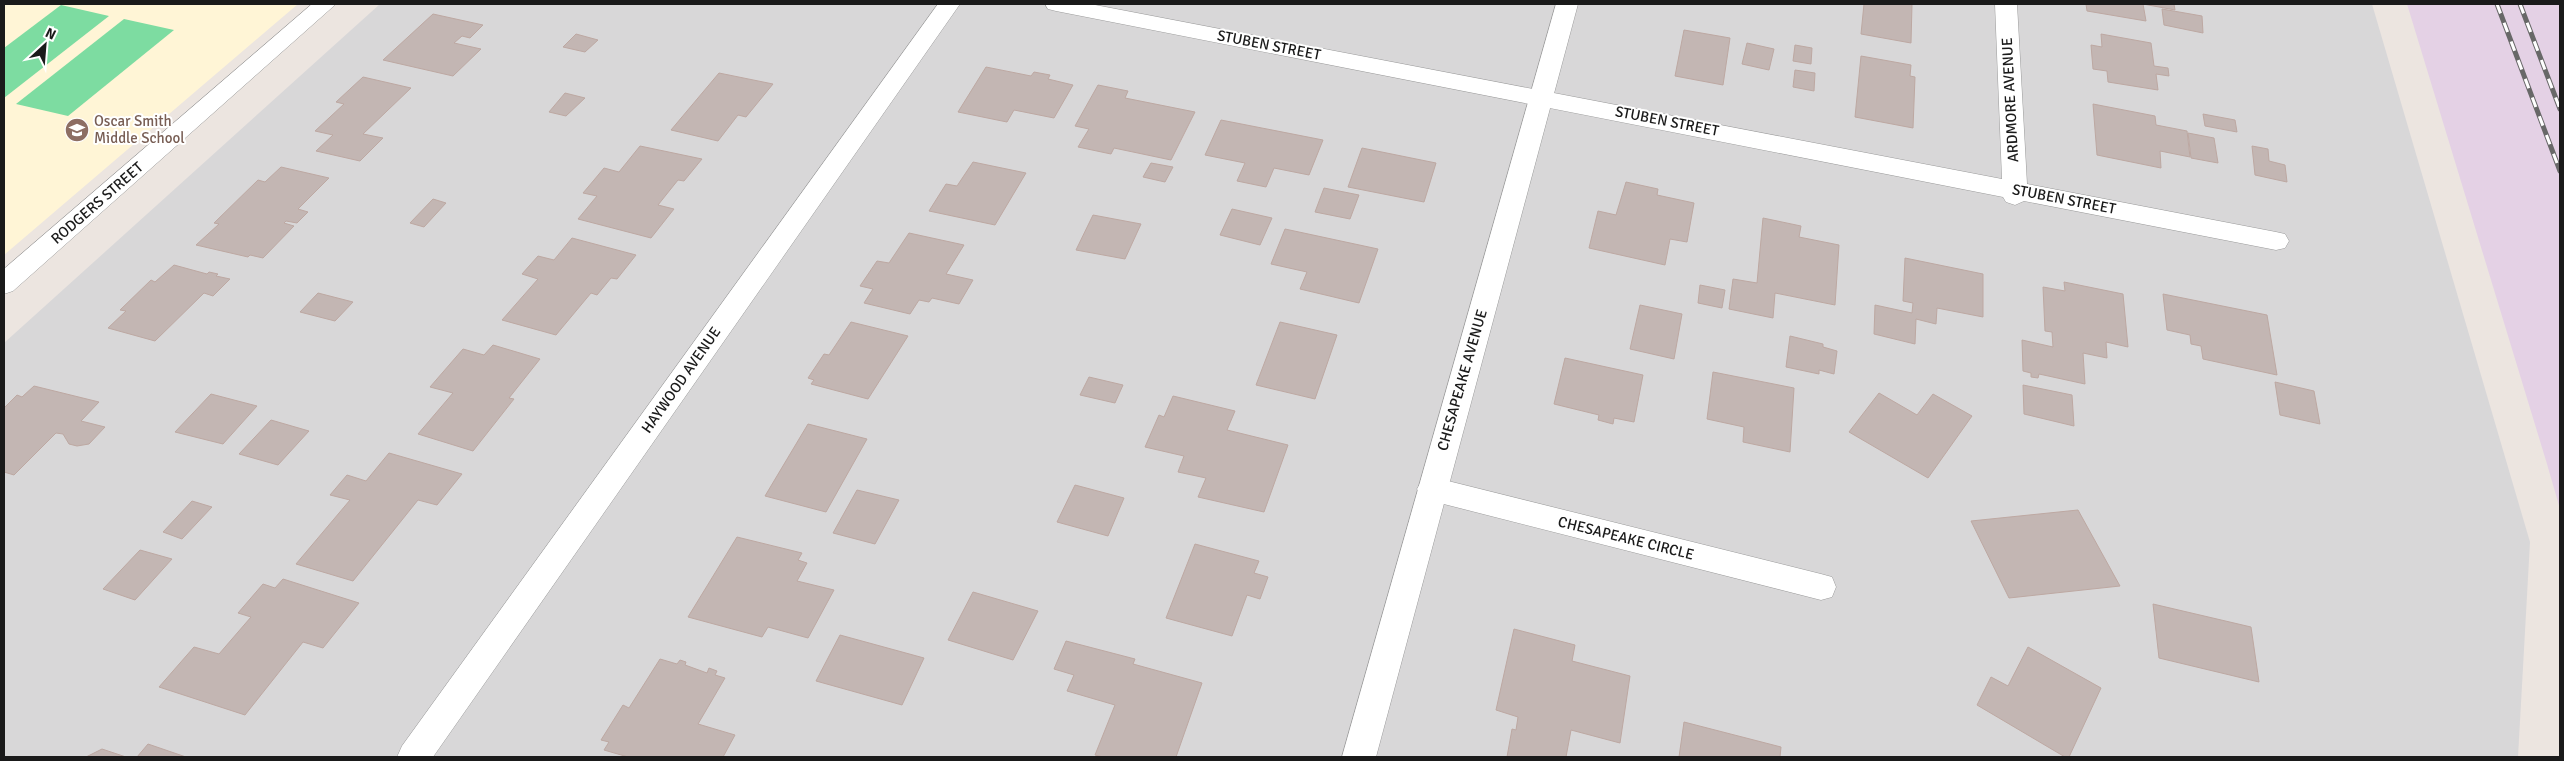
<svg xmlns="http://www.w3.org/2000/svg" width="2564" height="761" font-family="Signika,sans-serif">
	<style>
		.residential { fill: #d8d7d8 }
		.industrial { fill: #e4d1e5 }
		.education { fill: #fff5d6 }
		.pitch { fill: #7ddca1 }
		.building { fill: #c3b6b3; stroke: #bda8a2 }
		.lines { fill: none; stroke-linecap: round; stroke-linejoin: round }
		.minor-casing { stroke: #9b9b9b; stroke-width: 1 }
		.tertiary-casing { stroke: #9b9b9b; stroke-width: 1 }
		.minor { fill: #fff; fill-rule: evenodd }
		.tertiary { fill: #fff; fill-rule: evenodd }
		.rail-casing { stroke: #686868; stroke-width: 5 }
		.rail { stroke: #fff; stroke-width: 3; stroke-dasharray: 10; stroke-linecap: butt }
		.labels { text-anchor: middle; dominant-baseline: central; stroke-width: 4; stroke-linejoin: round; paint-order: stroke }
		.street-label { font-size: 15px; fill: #1a1a1a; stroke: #fff }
		.education-label { font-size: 15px; fill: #785e54; stroke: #fff; text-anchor: start }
	</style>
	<rect width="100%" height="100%" fill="#ece5e0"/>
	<polygon class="residential" points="380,4 2372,4 2530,542 2518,757 4,757 4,343"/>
	<polygon class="industrial" points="2407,4 2560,4 2560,509 2547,464"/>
	<polygon class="education" points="4,4 298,4 4,255"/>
	<g class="pitch">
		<polygon points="61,5 109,16 4,98 4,48"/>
		<polygon points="124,19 174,30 68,116 16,104"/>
	</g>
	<g class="building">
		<polygon points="1864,4 1912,4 1911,43 1861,34"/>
		<polygon points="2086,4 2174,4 2175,10 2143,4 2146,21 2087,11"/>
		<polygon points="2162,9 2202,16 2203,33 2164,25"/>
		<polygon points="433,14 483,25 470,38 462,36 454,43 481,49 453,76 383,60"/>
		<polygon points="1684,30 1730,38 1723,85 1675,76"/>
		<polygon points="576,34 598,40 585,52 563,47"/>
		<polygon points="2101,34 2151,43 2154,66 2168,68 2169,76 2156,74 2158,90 2108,82 2107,71 2093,69 2091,45 2102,47"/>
		<polygon points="1747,43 1774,49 1769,70 1742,64"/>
		<polygon points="1795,45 1812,48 1811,64 1793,61"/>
		<polygon points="1861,56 1911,65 1910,76 1915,77 1913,128 1855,117"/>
		<polygon points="986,67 1031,76 1034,72 1050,75 1048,79 1073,85 1054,118 1014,110 1007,122 958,112"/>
		<polygon points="1795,70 1815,73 1814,91 1793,87"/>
		<polygon points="719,73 773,84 746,117 738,115 718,141 671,130"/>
		<polygon points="363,77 411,88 363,134 383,138 360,161 316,151 333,135 315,131 344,104 336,102"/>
		<polygon points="1098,85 1128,91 1125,98 1195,112 1171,160 1114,148 1111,154 1078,147 1089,129 1075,126"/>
		<polygon points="565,93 585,98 566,116 549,112"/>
		<polygon points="2093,104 2155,116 2156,125 2187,131 2190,157 2160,151 2161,168 2097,155"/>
		<polygon points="2203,114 2235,120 2237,132 2205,126"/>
		<polygon points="1221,120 1323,140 1309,175 1274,168 1266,187 1237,181 1245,163 1205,155"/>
		<polygon points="2188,133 2214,138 2218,163 2191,158"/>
		<polygon points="640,146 702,159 684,181 678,180 658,205 674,209 651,238 578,219 597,196 583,193 594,180 604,168 619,172"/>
		<polygon points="2252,146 2268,149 2269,161 2285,165 2287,182 2255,175"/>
		<polygon points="1362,148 1436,163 1424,202 1348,187"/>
		<polygon points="973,162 1026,173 995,225 929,211 946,184 957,186"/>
		<polygon points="1151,163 1173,167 1165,182 1143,177"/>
		<polygon points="281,167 329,178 298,209 308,212 297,223 286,221 284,223 294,226 263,258 250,255 248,257 196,245 219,224 214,223 258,180 265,182"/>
		<polygon points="1626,182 1658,189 1657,195 1694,203 1687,242 1670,239 1665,265 1589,248 1598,211 1616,215"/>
		<polygon points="1324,188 1359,195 1350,219 1315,212"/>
		<polygon points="433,199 446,203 424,227 410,223"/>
		<polygon points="1232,209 1272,218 1260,245 1220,235"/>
		<polygon points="1093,215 1141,224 1125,259 1076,250"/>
		<polygon points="1763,218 1801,226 1799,237 1839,245 1835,305 1775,293 1773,318 1729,309 1733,279 1757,283"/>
		<polygon points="1285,229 1378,249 1359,303 1300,289 1307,272 1271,264"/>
		<polygon points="909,233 964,245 946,274 973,280 959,304 932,298 929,302 919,300 910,314 864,303 873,289 860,286 877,261 889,263"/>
		<polygon points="572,238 636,255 617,279 611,278 597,295 591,293 556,335 502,320 538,279 522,274 538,256 554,260"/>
		<polygon points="1905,258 1983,274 1983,317 1937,308 1936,324 1916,319 1915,344 1874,334 1875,305 1912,313 1913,303 1903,301"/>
		<polygon points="174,265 207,274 209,272 218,274 216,276 230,279 213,296 204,293 155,341 108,328 126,311 120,310 151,280 155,282"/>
		<polygon points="2064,282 2123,294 2128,347 2106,342 2107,358 2083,353 2085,384 2039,374 2038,378 2031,377 2031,373 2023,371 2022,340 2053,347 2052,332 2045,331 2043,287 2065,291"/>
		<polygon points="1700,285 1725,290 1722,308 1698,303"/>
		<polygon points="318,293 353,302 335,321 300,312"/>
		<polygon points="2163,294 2267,315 2277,375 2203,359 2201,346 2191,344 2190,335 2167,330"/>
		<polygon points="1640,305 1682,314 1674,359 1630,349"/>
		<polygon points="851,322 908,336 868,399 811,384 814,380 808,378 824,354 829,355"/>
		<polygon points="1280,322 1337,335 1315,399 1256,385"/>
		<polygon points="1790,336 1823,344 1823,347 1837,351 1834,374 1819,370 1819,374 1786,367"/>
		<polygon points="493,345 540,359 509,398 514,399 473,451 418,434 453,393 430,387 463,349 484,355"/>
		<polygon points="1565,358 1643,375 1634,422 1614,418 1613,424 1598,420 1599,415 1554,404"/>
		<polygon points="1713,372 1794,388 1790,452 1743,442 1744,427 1707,419"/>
		<polygon points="1089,377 1123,385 1115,403 1080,395"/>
		<polygon points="2275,382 2314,391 2320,424 2280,415"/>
		<polygon points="2023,385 2072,395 2074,426 2024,414"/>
		<polygon points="34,386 99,402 81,421 105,427 89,444 77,446 69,444 63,434 56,433 14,475 4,472 4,408 17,395 22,397"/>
		<polygon points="1879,393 1917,415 1933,394 1972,416 1928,478 1849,432"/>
		<polygon points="211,394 257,406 223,444 175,432"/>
		<polygon points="1173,396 1235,411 1227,430 1288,445 1264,512 1198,497 1206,478 1178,472 1184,456 1145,447 1159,415 1164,417"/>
		<polygon points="271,420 309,431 278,465 239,454"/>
		<polygon points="808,424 867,439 826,512 765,496"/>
		<polygon points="389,453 462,474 437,505 418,500 353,581 296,564 350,500 330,495 347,475 366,481"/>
		<polygon points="1075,485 1124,498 1108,536 1057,522"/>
		<polygon points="857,490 899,500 875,544 833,533"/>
		<polygon points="192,501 212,507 182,539 163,532"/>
		<polygon points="2078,510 2120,586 2009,598 1971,521"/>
		<polygon points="737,537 802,553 798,560 807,563 797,581 834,590 808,638 768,627 762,637 688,617"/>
		<polygon points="1195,544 1259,561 1254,573 1268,577 1260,599 1247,595 1232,636 1166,618"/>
		<polygon points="140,550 172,559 135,600 103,589"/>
		<polygon points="283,579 359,603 323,648 303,642 245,715 159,687 194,647 219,654 251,617 238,613 263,584 275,588"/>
		<polygon points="973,592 1038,611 1013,660 948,640"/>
		<polygon points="2153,604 2251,627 2259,682 2159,658"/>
		<polygon points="1514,629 1575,645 1572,661 1630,676 1620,743 1571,730 1566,757 1507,757 1512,729 1516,730 1518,717 1496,710"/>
		<polygon points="840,635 924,658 902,705 816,681"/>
		<polygon points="1066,641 1135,659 1133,664 1202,683 1176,757 1103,757 1095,755 1115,705 1067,691 1074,675 1054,669"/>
		<polygon points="2028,647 2101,688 2069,757 2065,757 1977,705 1991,677 2008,686"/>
		<polygon points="660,659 677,664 680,660 686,662 685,665 707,673 709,668 717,671 715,675 725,678 698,724 735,735 723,757 628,757 604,750 609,742 601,740 623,705 629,708"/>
		<polygon points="1684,722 1781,747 1780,757 1679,757"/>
		<polygon points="148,744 186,757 137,757"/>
		<polygon points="102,749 126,757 86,757"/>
	</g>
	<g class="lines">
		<g class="minor-casing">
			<g id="minor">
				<polygon points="312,4 336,4 13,291 4,294 4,269"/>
				<polygon points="938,4 960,4 433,757 397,757 402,746"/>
				<polygon points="1045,4 1090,4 2002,179 1995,4 2017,4 2027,184 2276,232 2285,234 2289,241 2285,248 2276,250 2024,201 2015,205 2006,202 2003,197 1056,11 1048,9"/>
				<polygon points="1432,477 1821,574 1832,577 1836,587 1832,597 1821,600 1432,501 1422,498 1417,489 1422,480"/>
			</g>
		</g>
		<g class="tertiary-casing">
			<polygon id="tertiary" points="1556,4 1578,4 1376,757 1342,757"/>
		</g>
		<use href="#minor" class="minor"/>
		<use href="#tertiary" class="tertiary"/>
		<g class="rail-casing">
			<g id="rail">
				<polyline points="2497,4 2560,171"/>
				<polyline points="2520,4 2560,109"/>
			</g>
		</g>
		<use href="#rail" class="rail"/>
	</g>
	<defs>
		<g id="school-disc" transform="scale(1.25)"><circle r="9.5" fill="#8d6e63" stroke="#fff"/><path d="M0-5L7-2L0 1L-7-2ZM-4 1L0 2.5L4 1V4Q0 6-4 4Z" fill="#fff"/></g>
	</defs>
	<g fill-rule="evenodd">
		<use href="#school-disc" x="77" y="130"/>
	</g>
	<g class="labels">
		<g class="street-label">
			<text transform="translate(1269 45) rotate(11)">STUBEN STREET</text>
			<text transform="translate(2010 100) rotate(-93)">ARDMORE AVENUE</text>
			<text transform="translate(1667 121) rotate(11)">STUBEN STREET</text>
			<text transform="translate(2064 199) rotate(11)">STUBEN STREET</text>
			<text transform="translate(97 203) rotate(-41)">RODGERS STREET</text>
			<text transform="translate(681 380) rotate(-55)">HAYWOOD AVENUE</text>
			<text transform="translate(1462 380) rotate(-74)">CHESAPEAKE AVENUE</text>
			<text transform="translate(1626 538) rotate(14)">CHESAPEAKE CIRCLE</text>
		</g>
		<g class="education-label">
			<text x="94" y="121">Oscar Smith<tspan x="94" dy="17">Middle School</tspan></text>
		</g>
	</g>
	<rect width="2564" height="761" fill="none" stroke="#1a1a1a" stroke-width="10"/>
	<g transform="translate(45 45) rotate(26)" stroke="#ffffff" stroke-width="4" paint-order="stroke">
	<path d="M0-4L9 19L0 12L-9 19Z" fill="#1a1a1a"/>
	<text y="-8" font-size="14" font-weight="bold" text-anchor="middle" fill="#1a1a1a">N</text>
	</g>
</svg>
